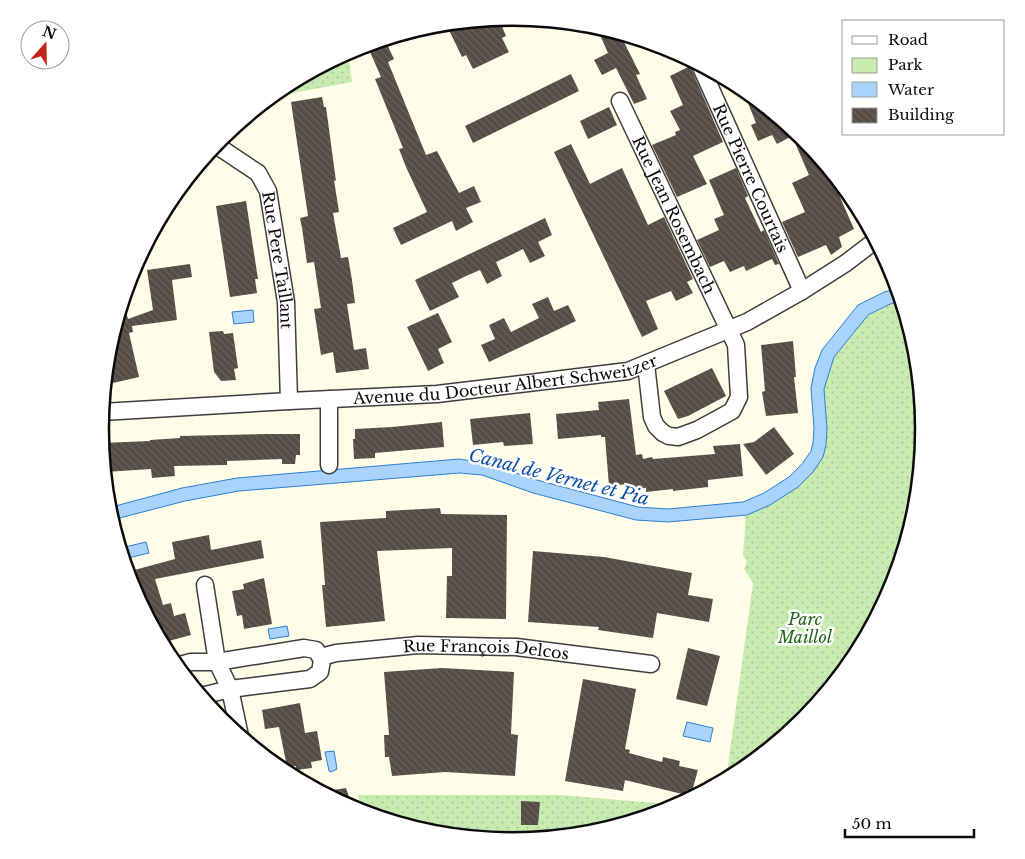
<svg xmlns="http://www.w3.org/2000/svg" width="1025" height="859" font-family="'Libre Baskerville',serif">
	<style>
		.green { fill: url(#green-dots) }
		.water { fill: #a9d3fa; stroke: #2b7fd6 }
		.building { fill: url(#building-back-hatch) }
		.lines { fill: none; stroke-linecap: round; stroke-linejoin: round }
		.minor-casing { stroke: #3e3e3e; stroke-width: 19 }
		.minor { stroke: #fff; stroke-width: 16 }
		.labels { text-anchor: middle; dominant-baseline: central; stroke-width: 5; stroke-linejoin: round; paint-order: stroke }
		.street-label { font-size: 16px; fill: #0b0b0b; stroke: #fff }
		.park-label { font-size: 16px; font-style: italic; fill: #1f6618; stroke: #fff }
		.water-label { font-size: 18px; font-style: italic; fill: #0d51a3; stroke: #fff }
		.rim { fill: none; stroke: #0b0b0b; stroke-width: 2.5 }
	</style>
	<defs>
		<pattern id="green-dots" width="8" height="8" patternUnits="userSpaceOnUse" patternTransform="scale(1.25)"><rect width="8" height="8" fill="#c8ebb0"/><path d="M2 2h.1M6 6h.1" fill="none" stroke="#aac896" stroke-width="1.8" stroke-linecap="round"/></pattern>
		<pattern id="building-back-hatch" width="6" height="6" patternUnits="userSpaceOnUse" patternTransform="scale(1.25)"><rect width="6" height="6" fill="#544d46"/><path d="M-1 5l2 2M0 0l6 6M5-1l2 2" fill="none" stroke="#68625c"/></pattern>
	</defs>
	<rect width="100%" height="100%" fill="#fffde8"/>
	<g class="green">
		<polygon points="348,53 352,82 282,95 276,93 284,87"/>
		<polygon points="899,296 901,297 917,349 924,430 917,510 893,587 855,659 804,721 741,772 726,780 753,583 744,569 747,561 743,556 746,513 813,471 818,380 847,330"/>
		<polygon points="358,795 561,795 680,805 670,810 593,834 512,841 432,834 363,813"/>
	</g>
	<g class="water">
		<polygon points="892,290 899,291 903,305 893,303 888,305 868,315 834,357 824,389 827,429 826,445 823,457 813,472 798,487 770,505 747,515 668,522 636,520 533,493 482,475 460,473 239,491 185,501 112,520 108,508 182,488 237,478 459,459 486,463 537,480 638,507 668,509 743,502 764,493 789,477 802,464 811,451 813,443 814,428 811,388 815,368 822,350 858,305 884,292"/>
		<polygon points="253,310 254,322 234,324 232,312"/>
		<polygon points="146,542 149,553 128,558 125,547"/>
		<polygon points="287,626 289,636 270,639 268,629"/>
		<polygon points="687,722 713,728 710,742 683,736"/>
		<polygon points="334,751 337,769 331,772 329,771 325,752"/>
	</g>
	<g class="building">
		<polygon points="493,19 496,26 501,24 506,36 502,38 509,52 473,69 466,55 462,57 446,24"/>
		<polygon points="596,26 620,34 640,74 636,75 647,99 634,104 616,68 602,75 594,60 608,53"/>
		<polygon points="385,40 394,59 388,62 426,155 437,151 459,193 474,186 481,202 466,208 473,222 456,231 452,221 401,245 393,228 427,212 406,167 399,149 403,148 375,79 381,77 367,45"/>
		<polygon points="690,66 723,142 693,156 707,184 677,197 652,145 676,135 675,132 680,130 670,111 683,105 670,76"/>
		<polygon points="571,74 579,91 473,143 465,126"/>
		<polygon points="742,88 804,138 826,165 854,229 839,237 842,247 831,255 826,245 798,257 782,222 805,212 792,183 809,175 792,136 777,144 772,135 758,141 751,125 756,123"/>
		<polygon points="322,97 324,107 326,107 336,181 334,180 339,212 333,213 341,258 348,257 352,280 355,303 347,304 354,350 366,348 369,369 336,373 333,352 321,355 314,309 321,308 314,262 307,263 302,228 300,218 308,216 291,102"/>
		<polygon points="609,107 617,125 588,139 580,121"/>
		<polygon points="571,144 590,184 622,168 648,225 664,217 693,279 687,282 693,293 676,301 671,291 646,301 658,329 642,337 554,152"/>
		<polygon points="736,168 748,196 745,198 761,232 764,230 779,264 775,265 772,259 746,271 744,266 730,272 724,261 710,267 697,240 719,230 714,219 724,215 709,180"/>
		<polygon points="246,201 258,279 255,279 257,293 230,297 216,206"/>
		<polygon points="545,218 552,235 538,242 545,256 530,263 523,249 509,256 496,262 502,276 487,284 480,270 466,276 452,283 459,297 430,311 415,280"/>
		<polygon points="190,264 192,277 172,280 177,320 132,326 133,332 129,333 139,377 113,383 110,369 106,370 108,349 123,300 128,319 153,310 147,270"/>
		<polygon points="548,297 554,311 568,305 576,321 489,362 481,345 495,339 489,325 504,318 511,332 539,318 532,304"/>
		<polygon points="438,313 452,342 438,349 444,363 428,371 407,327"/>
		<polygon points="223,331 224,334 233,333 238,368 234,369 236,380 221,381 214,372 209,332"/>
		<polygon points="793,341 796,377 794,377 798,413 766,416 762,392 765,391 761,345"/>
		<polygon points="712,368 726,396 688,416 678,419 664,391"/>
		<polygon points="629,399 636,455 642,454 643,459 652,457 653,459 715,454 713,446 740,444 743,476 708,480 708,487 673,491 673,489 646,492 646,488 627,489 627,484 609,486 605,437 601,437 601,435 558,439 556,414 599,410 598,402"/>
		<polygon points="530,413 533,444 504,446 503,442 473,445 470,419"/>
		<polygon points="442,422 444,447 375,453 375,458 354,459 353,439 355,439 355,429 392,427"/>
		<polygon points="774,427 794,454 766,475 743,444 754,442"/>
		<polygon points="270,434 300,434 300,455 296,455 295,464 282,464 282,459 227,461 227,465 174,466 175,476 152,478 151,469 105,472 102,443 150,441 150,440 180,438 180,436"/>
		<polygon points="440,508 441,514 507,515 506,619 446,618 447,576 452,576 452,548 377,551 385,621 326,627 322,585 325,585 320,522 386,518 386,511"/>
		<polygon points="209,535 211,550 261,540 264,558 155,579 163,605 171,603 174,616 185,613 191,635 165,642 159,621 153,623 149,609 144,610 132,587 127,572 175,559 172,542"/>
		<polygon points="533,551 604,557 692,573 688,595 713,599 709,622 657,613 653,638 598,630 599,627 528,622"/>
		<polygon points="264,578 272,624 244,629 242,615 237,616 232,591 244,589 243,584"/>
		<polygon points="688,648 720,656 707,706 676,699"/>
		<polygon points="442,668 514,672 511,734 518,735 515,776 445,772 392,776 389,757 385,757 384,735 389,735 384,672"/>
		<polygon points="583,679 636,689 625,749 630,750 629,753 662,762 663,757 680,761 679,766 698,770 692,791 687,790 686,795 625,780 623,791 565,781"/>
		<polygon points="300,703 305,733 317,731 322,760 311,762 312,768 296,770 296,766 287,767 279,727 265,729 262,710"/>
		<polygon points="346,788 353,809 321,792"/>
		<polygon points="521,801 540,802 538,825 521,825"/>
	</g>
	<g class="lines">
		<g class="minor-casing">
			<g id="minor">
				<path id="s1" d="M700 65 802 291"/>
				<path id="s2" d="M620 101 736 345 739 397 732 411 697 430 678 437 669 436 663 433 656 426 652 417 646 364"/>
				<path id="s3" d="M216 145 258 173 268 191 286 302 289 401"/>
				<path id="s4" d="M102 412 289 401 437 394 628 371 747 322 802 291 846 263 876 240"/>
				<polyline points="329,465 329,399"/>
				<polyline points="205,585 217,662 230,689 240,736"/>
				<path id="s5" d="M321 657 336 653 418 645 516 647 651 664"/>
				<polyline points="176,666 191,662 217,662 304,648 316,650 322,660 320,672 310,679 230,689 201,696"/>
			</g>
		</g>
		<use href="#minor" class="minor"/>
	</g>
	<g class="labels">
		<g class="street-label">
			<text stroke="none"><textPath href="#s1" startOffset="124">Rue Pierre Courtais</textPath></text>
			<text stroke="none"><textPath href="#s2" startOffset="126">Rue Jean Rosembach</textPath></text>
			<text stroke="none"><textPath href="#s3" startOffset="141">Rue Pere Taillant</textPath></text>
			<text stroke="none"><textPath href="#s4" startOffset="405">Avenue du Docteur Albert Schweitzer</textPath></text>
			<text stroke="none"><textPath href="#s5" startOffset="166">Rue François Delcos</textPath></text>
		</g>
		<g class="park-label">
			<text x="805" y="619">Parc<tspan x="805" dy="18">Maillol</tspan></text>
		</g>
		<g class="water-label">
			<text transform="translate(559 477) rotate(14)">Canal de Vernet et Pia</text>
		</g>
	</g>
	<path d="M0 0H1025V859H0ZM109 429a403 403 0 1 1 806 0a403 403 0 1 1-806 0Z" fill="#fff" fill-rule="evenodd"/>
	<path class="rim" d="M109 429a403 403 0 1 1 806 0a403 403 0 1 1-806 0Z"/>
	<rect x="842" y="20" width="162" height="115" fill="#ffffff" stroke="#9d9d9d"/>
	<rect x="852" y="36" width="25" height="8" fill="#ffffff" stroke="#9d9d9d"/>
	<text x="888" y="45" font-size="15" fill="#0b0b0b">Road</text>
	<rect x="852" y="58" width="25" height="15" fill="#c8ebb0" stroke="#9d9d9d"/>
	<text x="888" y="70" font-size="15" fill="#0b0b0b">Park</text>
	<rect x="852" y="82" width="25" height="15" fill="#a9d3fa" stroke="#9d9d9d"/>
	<text x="888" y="95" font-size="15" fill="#0b0b0b">Water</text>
	<rect x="852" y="108" width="25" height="15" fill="url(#building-back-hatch)" stroke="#9d9d9d"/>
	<text x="888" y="120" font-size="15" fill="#0b0b0b">Building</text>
	<g transform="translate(45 45) rotate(20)"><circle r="24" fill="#ffffff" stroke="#9d9d9d"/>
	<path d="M0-4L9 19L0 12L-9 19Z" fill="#c3241a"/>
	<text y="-8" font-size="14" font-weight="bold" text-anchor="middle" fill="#0b0b0b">N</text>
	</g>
	<path d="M845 829v8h129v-8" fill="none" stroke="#0b0b0b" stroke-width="2.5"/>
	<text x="852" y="829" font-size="15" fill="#0b0b0b" stroke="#ffffff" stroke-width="4" paint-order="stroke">50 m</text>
</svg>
